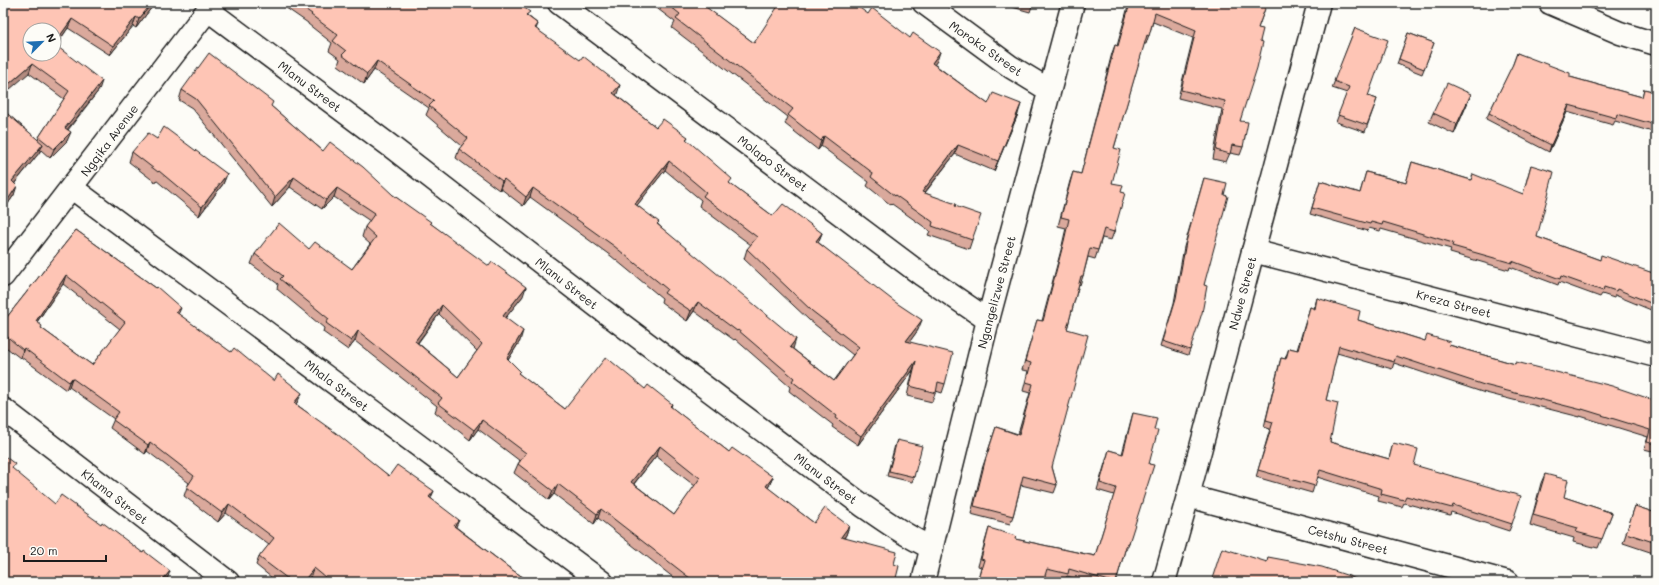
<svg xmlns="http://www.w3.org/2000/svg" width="1659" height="585" font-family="Mali,sans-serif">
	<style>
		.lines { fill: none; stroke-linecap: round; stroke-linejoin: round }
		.minor-casing { stroke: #1c1c1c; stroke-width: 25 }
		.minor { stroke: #fdfcf7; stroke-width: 22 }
		.wall { fill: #daa99c; stroke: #1c1c1c; fill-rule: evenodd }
		.shaded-wall { fill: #b28a7f; stroke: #1c1c1c }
		.building { fill: #fec5b5; stroke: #1c1c1c; fill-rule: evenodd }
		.labels { text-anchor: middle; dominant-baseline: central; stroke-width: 4; stroke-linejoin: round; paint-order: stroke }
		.street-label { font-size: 12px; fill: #1c1c1c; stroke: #fdfcf7 }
	</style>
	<rect width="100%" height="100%" fill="#fdfcf7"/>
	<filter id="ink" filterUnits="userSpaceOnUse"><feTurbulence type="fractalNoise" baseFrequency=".025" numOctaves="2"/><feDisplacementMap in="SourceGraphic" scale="8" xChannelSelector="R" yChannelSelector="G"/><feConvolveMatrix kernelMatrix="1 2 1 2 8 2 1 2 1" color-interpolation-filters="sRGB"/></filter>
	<g filter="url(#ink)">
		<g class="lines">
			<g class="minor-casing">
				<g id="minor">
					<polyline points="559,3 922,275 988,320"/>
					<polyline points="924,3 1011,67 1049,90"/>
					<polyline points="1550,3 1620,33 1656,44"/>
					<path d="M208 10 393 148 597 306 862 505C885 521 906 536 932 548"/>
					<polyline points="72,188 602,582"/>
					<polyline points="1253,251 1656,356"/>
					<polyline points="3,276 213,3"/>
					<polyline points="3,409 228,582"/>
					<polyline points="1188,496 1508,582"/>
					<polyline points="923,582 988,320 1073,3"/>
					<polyline points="1164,582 1188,496 1319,3"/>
				</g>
			</g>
			<use href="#minor" class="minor"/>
		</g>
		<g class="wall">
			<polygon points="3,3 155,3 136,28 133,26 110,55 68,28 56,46 99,90 68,130 67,141 50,158 41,150 39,153 15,183 14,195 3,211 3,110 38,140 39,137 64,99 29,73"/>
			<path d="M279 3H518L528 16 538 24 536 29 617 94 616 95 656 127 688 137 686 140 730 184 773 216 822 233 818 242 918 330 909 342 945 384 942 393 936 391 932 402 907 396 913 370 858 445 832 427 833 425 789 391 790 387 735 339 734 340 694 311 687 321 661 302 662 298 611 256 530 197 523 206 500 188 499 190 456 158 459 149 462 146 426 115 429 108 374 70 364 84 338 65 340 59 329 51 332 43 308 24V23ZM665 170 701 200 699 206 751 245 747 249 744 259 809 320 853 355 834 381 793 349 637 205Z"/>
			<polygon points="650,3 705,3 704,6 754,43 868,14 937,61 934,64 988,104 1018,114 994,171 955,154 925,193 956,206 972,240 969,249 928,235 930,231 892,204 891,205 867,186 869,182 821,146 818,150 785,124 788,117 672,28 675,22"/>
			<polygon points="998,3 1033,3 1030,12"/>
			<polygon points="1129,3 1267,3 1258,28 1240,121 1243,147 1240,155 1230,153 1226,162 1213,159 1222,109 1178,98 1193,38 1153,22 1146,44 1144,44 1114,148 1112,183 1121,192 1114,232 1111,240 1102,238 1095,259 1088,257 1083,276 1080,285 1079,284 1067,329 1052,467 1057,485 1054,493 1021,485 1013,516 1010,524 971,514 982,469 996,427 1018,434 1030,393 1023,391 1028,371 1022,370 1037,320 1042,321 1061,250 1066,228 1058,226 1070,181 1073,172 1081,174 1112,53 1115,45 1117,46"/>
			<polygon points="1355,28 1368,96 1377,99 1365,132 1336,122 1347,93 1332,88"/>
			<polygon points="1408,33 1434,43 1422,74 1397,64"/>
			<polygon points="1517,53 1570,77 1642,97 1644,89 1656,92 1656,133 1615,121 1613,125 1567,112 1549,152 1486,119 1512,67"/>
			<path d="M182 90 272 107 323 151 393 195 430 223 523 296 505 318 520 341 508 360 519 374 565 409 645 389 672 404 671 407 729 452 773 477 768 488 814 523 849 526 846 535 844 538 894 564 895 582H679L598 518 594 524 554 494 549 500 514 473 518 464 520 461 478 429 470 440 435 412 437 406 355 341 348 350 323 332 324 328 277 289 278 284 251 264 255 254 309 249 352 269 370 244 362 237 365 227 370 221 334 197 322 209 290 187 272 207 192 108 179 100ZM439 314 477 351 458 377 418 343ZM656 456 695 486 674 515 634 484Z"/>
			<polygon points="1471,94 1467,104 1454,134 1429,122 1433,113"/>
			<polygon points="157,139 227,174 223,184 199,216 156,180 155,182 129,162 132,152"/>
			<polygon points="1412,162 1471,180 1523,194 1531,165 1537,237 1600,260 1653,273 1656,272 1656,305 1654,304 1651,310 1615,295 1614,298 1602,294 1600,297 1559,282 1558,285 1510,267 1509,270 1450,253 1451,249 1381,229 1380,231 1369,228 1368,231 1310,214 1320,181 1360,193 1366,172 1406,183"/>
			<polygon points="1204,178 1204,285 1190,350 1188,355 1161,346 1174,303 1184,247"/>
			<path d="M76 230 156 288 178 314 298 401 296 404 389 476 431 498 456 527 508 567 530 582H317L310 577 306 582H277L256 565 259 557 269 545 226 513 218 522 184 496 187 487 189 483 147 451 145 454 110 428 114 419 69 387 66 390 21 357 20 358 3 345V322ZM63 284 120 329 92 365 41 328 37 322Z"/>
			<polygon points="1317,298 1358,320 1425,341 1449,345 1515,364 1656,401 1656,452 1644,449 1648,437 1580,416 1580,417 1482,392 1394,363 1392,369 1337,353 1326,400 1330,442 1389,459 1393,443 1414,465 1512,524 1509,531 1451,512 1450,515 1404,503 1402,507 1378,501 1379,496 1317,477 1312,493 1256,477 1270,429 1264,427 1279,365 1281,358 1285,359 1289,348 1297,350 1310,307 1314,309"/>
			<polygon points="1133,413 1154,430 1129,543 1126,550 1125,550 1116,582 1086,582 1067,576 1065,581 1045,577 1043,582 977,582 981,567 978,566 989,528 1015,539 1095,556 1114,495 1097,490 1109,450 1122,454 1131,420"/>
			<polygon points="897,440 914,477 912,482 887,476 895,445"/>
			<polygon points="1545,474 1564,497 1612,513 1598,548 1573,542 1574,538 1530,525 1541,483"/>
			<polygon points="1635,506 1656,513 1656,554 1623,543"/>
		</g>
		<g class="shaded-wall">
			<polygon points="152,3 155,3 136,28 139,19"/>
			<polygon points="136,17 133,26 110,55 113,46"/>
			<polygon points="72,19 68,28 54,48 54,44"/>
			<polygon points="940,52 937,61 929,72 932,63"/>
			<polygon points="377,61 374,70 364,84 367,74"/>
			<polygon points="32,64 29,73 3,95 3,89"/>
			<polygon points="102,81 99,90 62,136 65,128"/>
			<polygon points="620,85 617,94 610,102 613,93"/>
			<polygon points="1471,94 1467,104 1454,134 1457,124"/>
			<polygon points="1021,104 1018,114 994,171 998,161"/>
			<polygon points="1569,105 1567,112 1549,152 1551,145"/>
			<polygon points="71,132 67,141 50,158 54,149"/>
			<polygon points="824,136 821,146 818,150 821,141"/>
			<polygon points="43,144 39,153 9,190 12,181"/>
			<polygon points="958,145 955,154 918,201 922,192"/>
			<polygon points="669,161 665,170 631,213 635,204"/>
			<polygon points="227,174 223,184 199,216 202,207"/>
			<polygon points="294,177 290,187 272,207 275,197"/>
			<polygon points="504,179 500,188 499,190 502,181"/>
			<polygon points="17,186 14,195 3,211 3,207"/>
			<polygon points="337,188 334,197 322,209 326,200"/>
			<polygon points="533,188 530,197 523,206 526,197"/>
			<polygon points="822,233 818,243 816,241"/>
			<polygon points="66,275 63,284 32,329 36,321"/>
			<polygon points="526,287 523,296 499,326 503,316"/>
			<polygon points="698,302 694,311 687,321 691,311"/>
			<polygon points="442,305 439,314 412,350 415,341"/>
			<polygon points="181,308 177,317 176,312"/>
			<polygon points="922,320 918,330 903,351 906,341"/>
			<polygon points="358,331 355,341 348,350 351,341"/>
			<polygon points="523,331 520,341 503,368 507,358"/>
			<polygon points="796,339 793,349 787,356 790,347"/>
			<polygon points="24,348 21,357 20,358 23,350"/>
			<polygon points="916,361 913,370 858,445 861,436"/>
			<polygon points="72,378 69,387 66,390 69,382"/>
			<polygon points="302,393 298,401 291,412 294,403"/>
			<polygon points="482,420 478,429 470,440 474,430"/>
			<polygon points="150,442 147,451 145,454 148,445"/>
			<polygon points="660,446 656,456 628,491 631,482"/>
			<polygon points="773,477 769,486 762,496 766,486"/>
			<polygon points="558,484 554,494 549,500 553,491"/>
			<polygon points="434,491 430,500 429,497"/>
			<polygon points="229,504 226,513 218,522 222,513"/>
			<polygon points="601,509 598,518 594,524 597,514"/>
			<polygon points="459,520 455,529 454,526"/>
			<polygon points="849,526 846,535 837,547 841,537"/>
			<polygon points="314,568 310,577 306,582 303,582"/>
			<polygon points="170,571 167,580 165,582 161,582"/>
		</g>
		<g class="building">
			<path d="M3 3H152L139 19 136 17 113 46 72 19 54 44 102 81 65 128 71 132 54 149 39 137 69 91 32 64 3 89ZM30 30H54V54H30Z"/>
			<path d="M296 3H518L530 12 526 15 538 24 535 28 580 60 583 56 620 85 613 93 656 127 663 119 688 137 686 139 732 179 729 183 773 216 783 204 822 233 816 241 895 302 922 320 906 341 953 353 945 384 938 382 936 393 910 386 916 361 861 436 836 418 837 416 792 381 794 378 738 330 737 331 698 302 691 311 664 293 667 289 614 246 533 188 526 197 504 179 502 181 459 149 468 138 429 106 434 101 377 61 367 74 342 55 346 51 333 41 338 35 311 15 312 14ZM669 161 706 192 703 196 757 237 747 249 812 311 859 347 834 381 790 347 796 339 657 224 659 222 635 204Z"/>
			<polygon points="666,3 703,3 702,4 754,43 780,3 853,3 868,14 872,8 910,38 913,33 940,52 932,63 988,104 993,93 1021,104 998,161 958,145 922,192 956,204 955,206 981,215 972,240 932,226 933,222 895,195 895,196 871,177 873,173 824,136 821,141 788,115 793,109 676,19 680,14"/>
			<polygon points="1130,3 1267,3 1258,28 1263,29 1260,41 1263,42 1257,68 1240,121 1248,122 1243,147 1232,145 1230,154 1216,150 1225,101 1181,90 1196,30 1155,13 1149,36 1147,35 1114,148 1121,150 1112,183 1123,185 1121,192 1125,193 1114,232 1104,229 1098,250 1090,248 1083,276 1081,276 1067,329 1088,335 1052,467 1057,485 1023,476 1013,516 974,506 985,461 996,427 1019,435 1033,384 1026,382 1031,363 1025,361 1037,320 1043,321 1064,241 1069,219 1061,217 1073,172 1081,174 1115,45 1118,46"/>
			<polygon points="1355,28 1388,40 1368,96 1377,99 1367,125 1338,115 1349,87 1334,81"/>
			<polygon points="1408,33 1434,43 1424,69 1399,59"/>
			<path d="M209 53 273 102 271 106 323 151 330 142 363 167 393 195 431 222 430 223 489 266 492 262 526 287 503 316 523 331 507 358 520 371 518 373 565 409 606 357 645 389 648 385 672 404 670 406 729 452 732 448 773 477 766 486 814 523 825 508 849 526 841 537 897 552 894 564 899 566 895 582H695L601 509 597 514 558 484 553 491 518 464 526 453 482 420 474 430 438 403 442 398 358 331 351 341 326 323 329 319 280 279 283 276 255 254 279 223 309 249 315 242 352 269 376 237 365 227 375 213 337 188 326 200 294 177 275 197 196 99 182 90ZM442 305 482 344 458 377 415 341ZM660 446 700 478 674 515 631 482Z"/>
			<polygon points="1517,53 1570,73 1570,77 1642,97 1644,89 1656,92 1656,125 1617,114 1616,118 1569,105 1551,145 1489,113 1513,64"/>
			<polygon points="1447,83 1471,94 1457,124 1433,113"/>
			<polygon points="3,110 43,144 12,181 17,186 3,207"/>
			<polygon points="164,127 227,174 202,207 159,171 158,172 132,152 148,133 157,139"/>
			<polygon points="1412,162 1471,180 1473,174 1523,194 1531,165 1554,172 1537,237 1600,260 1601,255 1653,273 1654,271 1656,272 1656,298 1653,304 1617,289 1616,291 1604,287 1603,291 1561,276 1560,279 1512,261 1512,263 1452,246 1453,243 1383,222 1382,225 1371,222 1370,224 1312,208 1320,181 1360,193 1366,172 1406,183"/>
			<polygon points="1204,178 1227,183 1224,195 1228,196 1204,285 1207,286 1202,313 1190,350 1163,341 1176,298 1186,242"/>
			<path d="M76 230 156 288 157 287 181 308 176 312 231 352 234 348 274 381 278 374 302 393 294 403 336 433 389 476 397 465 434 491 429 497 459 520 454 526 508 567 530 582H331L314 568 303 582H292L259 557 274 538 229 504 222 513 187 487 194 476 150 442 148 445 113 420 119 412 72 378 69 382 24 348 23 350 3 333V322ZM66 275 125 322 92 365 41 328 42 326 36 321Z"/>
			<polygon points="1317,298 1360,311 1358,320 1425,341 1427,335 1450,342 1449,345 1515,364 1516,362 1612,386 1656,401 1656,444 1647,442 1650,430 1582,409 1582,410 1484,385 1396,356 1394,362 1339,346 1326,400 1338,403 1330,442 1389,459 1393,443 1418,449 1414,465 1521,496 1512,524 1453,505 1452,508 1406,496 1404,500 1381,494 1382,489 1320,470 1315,486 1258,470 1273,422 1266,420 1281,358 1286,359 1289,348 1298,350 1310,307 1315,309"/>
			<polygon points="1133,413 1157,418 1154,430 1158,430 1149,464 1154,465 1129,543 1127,543 1116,582 1113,582 1069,569 1068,574 1047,569 1043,582 977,582 984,560 981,559 989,528 1016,536 1015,539 1095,556 1116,488 1100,483 1109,450 1123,454"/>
			<polygon points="897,440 922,446 914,477 889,471"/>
			<polygon points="3,455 15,464 12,468 55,504 61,495 101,524 102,522 143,553 144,551 170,571 161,582 3,582"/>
			<polygon points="1545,474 1568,480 1564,497 1612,513 1602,539 1576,532 1578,528 1533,515"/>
			<polygon points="1635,506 1656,513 1656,543 1626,533"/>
			<polygon points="1222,548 1267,562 1268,557 1322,567 1349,576 1362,582 1240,582 1237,581 1237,582 1211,582"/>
		</g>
	</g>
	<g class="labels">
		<g class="street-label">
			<text transform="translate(986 48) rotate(35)">Moroka Street</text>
			<text transform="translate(310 86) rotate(37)">Mlanu Street</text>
			<text transform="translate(109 140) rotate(-53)">Ngqika Avenue</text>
			<text transform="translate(773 163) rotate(37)">Molapo Street</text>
			<text transform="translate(567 283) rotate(38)">Mlanu Street</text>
			<text transform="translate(996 292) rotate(-75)">Ngangelizwe Street</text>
			<text transform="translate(1242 293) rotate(-75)">Ndwe Street</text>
			<text transform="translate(1454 303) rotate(15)">Kreza Street</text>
			<text transform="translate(337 385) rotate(37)">Mhala Street</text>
			<text transform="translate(826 478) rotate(37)">Mlanu Street</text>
			<text transform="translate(115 496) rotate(38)">Khama Street</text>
			<text transform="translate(1348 539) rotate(15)">Cetshu Street</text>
		</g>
	</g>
	<rect width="1659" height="585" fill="none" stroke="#fdfcf7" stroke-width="16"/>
	<rect x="8" y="8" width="1643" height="569" fill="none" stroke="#1c1c1c" stroke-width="1.5" filter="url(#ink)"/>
	<g transform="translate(42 42) rotate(66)"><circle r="19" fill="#fdfcf7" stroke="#a3a29f"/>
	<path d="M0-3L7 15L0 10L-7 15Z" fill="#1f6fb2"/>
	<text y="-6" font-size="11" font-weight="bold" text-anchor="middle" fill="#1c1c1c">N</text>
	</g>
	<path d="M24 555v6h82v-6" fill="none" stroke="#1c1c1c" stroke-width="2"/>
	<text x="30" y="555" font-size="12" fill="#1c1c1c" stroke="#fdfcf7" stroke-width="3" paint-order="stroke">20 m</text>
</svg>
